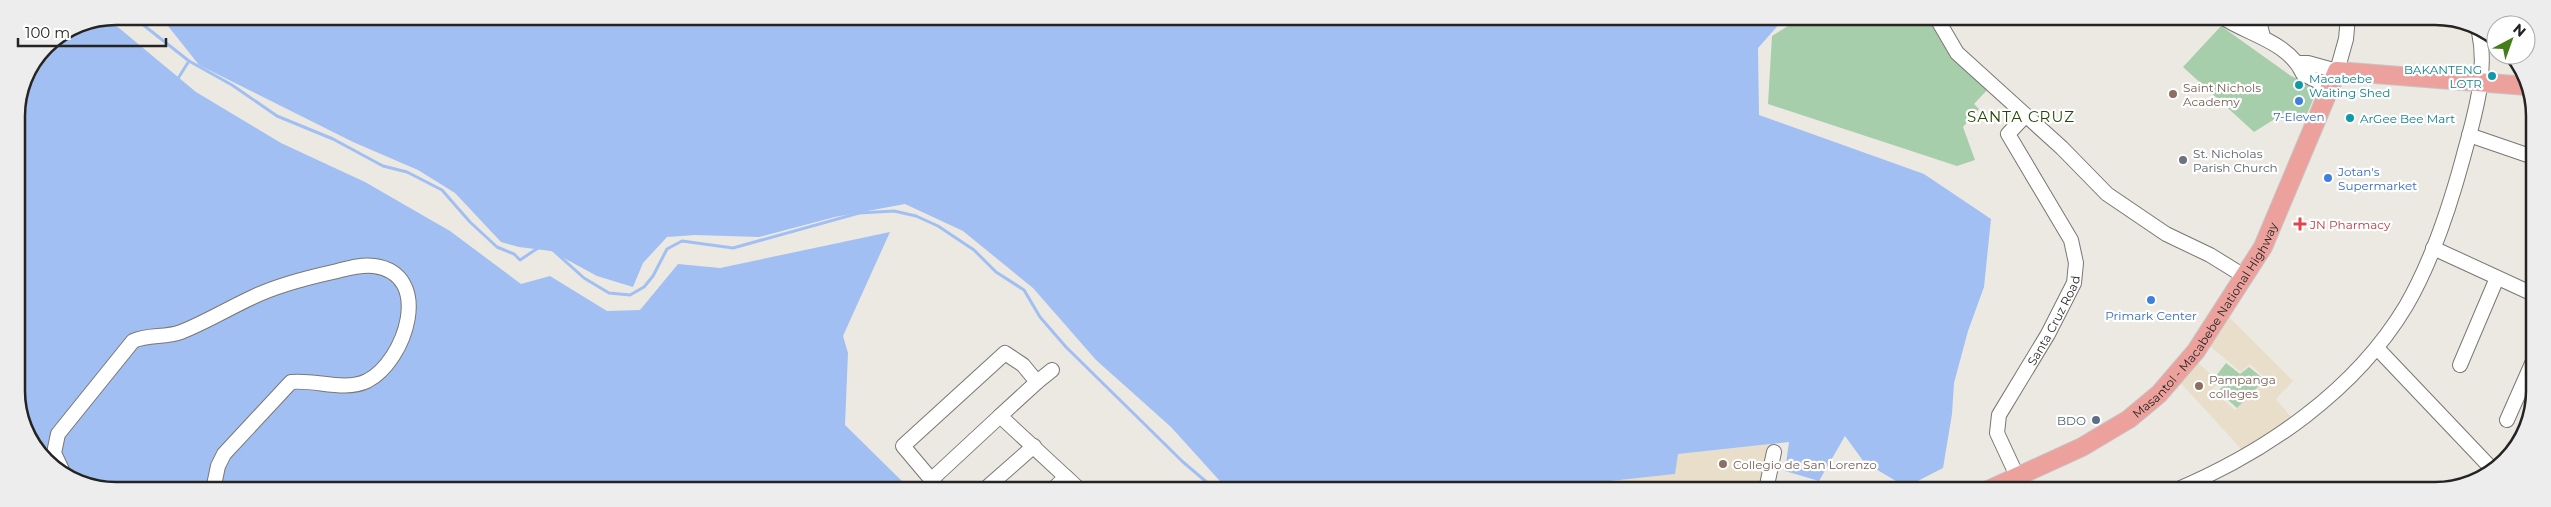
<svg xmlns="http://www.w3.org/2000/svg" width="2551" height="507" font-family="Montserrat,sans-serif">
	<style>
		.education { fill: #e9deca }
		.green { fill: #a7ceab }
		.water { fill: #a1bff3 }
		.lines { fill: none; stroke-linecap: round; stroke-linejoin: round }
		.stream { stroke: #a1bff3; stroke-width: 3 }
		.minor-casing { stroke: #797772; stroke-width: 16 }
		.major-casing { stroke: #c6c6c6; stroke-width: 20 }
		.minor { stroke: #fff; stroke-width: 14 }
		.major { stroke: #eca19d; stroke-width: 18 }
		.culture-dot { fill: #0f9aa8; stroke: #fff; stroke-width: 2 }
		.education-dot { fill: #8d6e63; stroke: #fff; stroke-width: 2 }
		.shop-dot { fill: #3f7fe0; stroke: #fff; stroke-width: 2 }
		.worship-dot { fill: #6b7280; stroke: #fff; stroke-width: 2 }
		.health-dot { fill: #e0444e; stroke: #fff; stroke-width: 2 }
		.service-dot { fill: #5c6f8a; stroke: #fff; stroke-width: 2 }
		.labels { text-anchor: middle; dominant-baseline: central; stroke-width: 4.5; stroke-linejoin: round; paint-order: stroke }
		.culture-label { font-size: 12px; fill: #0d838f; stroke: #fff; text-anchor: start }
		.education-label { font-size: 12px; fill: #785e54; stroke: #fff; text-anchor: start }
		.shop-label { font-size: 12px; fill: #366cbe; stroke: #fff }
		.worship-label { font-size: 12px; fill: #5b616d; stroke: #fff; text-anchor: start }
		.health-label { font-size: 12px; fill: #be3a42; stroke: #fff; text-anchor: start }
		.street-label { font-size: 12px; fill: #252422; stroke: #fff }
		.service-label { font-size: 12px; fill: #4e5e75; stroke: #fff; text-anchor: end }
		.quarter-label { font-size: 15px; letter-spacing: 1px; fill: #244806; stroke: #fff }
		.rim { fill: none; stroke: #252422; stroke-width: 2.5 }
	</style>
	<rect width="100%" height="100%" fill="#ece9e3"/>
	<g class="education">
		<polygon points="2227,315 2293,381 2276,399 2291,417 2244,452 2178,380 2195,360 2219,382 2212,390 2235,410 2267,380 2250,364 2241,372 2206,343"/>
		<polygon points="1774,444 1762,490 1527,490 1675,474 1677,454"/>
	</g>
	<g class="green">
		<polygon points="1789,17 1931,17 1989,88 1974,104 1979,109 1963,127 1975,160 1957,166 1768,104 1772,36 1791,24"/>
		<polygon points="2221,26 2291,76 2318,88 2304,121 2286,112 2254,132 2183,67"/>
		<polygon points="2226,363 2240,374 2249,367 2265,380 2237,408 2218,391 2225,384 2216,376"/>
	</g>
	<g class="water">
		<polygon points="153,16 1781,17 1782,21 1758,48 1759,115 1924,174 1991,219 1984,287 1968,331 1954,383 1952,414 1943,468 1906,487 1864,462 1845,436 1819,481 1785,471 1789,442 1678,454 1675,474 1527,490 1228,490 1171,427 1096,360 1033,288 963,231 905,204 835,217 759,237 695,235 667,237 643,263 633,287 597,276 551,251 519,247 501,242 455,193 418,170 353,142 199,65 168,26"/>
		<polygon points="107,18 196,92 281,143 365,182 450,231 521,284 550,276 607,311 640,310 678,264 720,268 890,232 843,336 848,353 845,425 911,490 103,490 46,462 18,410 16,116 24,78 46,45 78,24"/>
	</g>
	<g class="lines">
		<g class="stream">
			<polyline points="132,16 189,61 232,85 277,116 333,139 383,166 407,172 442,190 470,222 497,247 514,254 520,260 538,248"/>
			<polyline points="177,80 189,61"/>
			<polyline points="555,252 584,278 609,293 630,295 644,287 653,276 667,249 682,241 733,248 859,213 894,211 916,216 938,226 974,250 996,272 1024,290 1040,317 1066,347 1183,462 1216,490"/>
		</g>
		<g class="minor-casing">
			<g id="minor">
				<polyline points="1936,17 1957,53 2062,148 2107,194 2166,234 2210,255 2244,276"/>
				<path d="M2222 17C2249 35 2289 42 2303 74L2330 87"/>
				<polyline points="2258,17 2263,37"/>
				<polyline points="2299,63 2308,63 2337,71 2346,39 2348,17"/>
				<polyline points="2469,135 2533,157"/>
				<polyline points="2433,248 2533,294"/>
				<polyline points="2377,348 2492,469"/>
				<polyline points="2460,365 2497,278"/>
				<polyline points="1037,382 1052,370"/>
				<polyline points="2507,420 2534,359"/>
				<path d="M62 470 54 453 58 434 133 341C148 334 165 338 181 332 206 322 229 308 253 297 278 285 306 278 333 272 346 269 360 264 374 266 434 274 406 361 367 381 344 392 315 379 291 382L224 454 218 466 213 490"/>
				<path id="s1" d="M2017 476 1997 433 1999 415 2048 334 2074 283 2076 263 2071 240 2008 134 2025 116"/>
				<polyline points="931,480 1000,416"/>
				<polyline points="940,490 903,446 1005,353 1023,365 1037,382 1000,416 1080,490"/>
				<polyline points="984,490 1034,446"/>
				<polyline points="1052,490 1066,477"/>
				<polyline points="1766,490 1774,452"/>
				<path d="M2176 490C2266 452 2355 391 2406 306 2431 263 2450 206 2463 158 2474 117 2488 74 2479 32"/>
			</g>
		</g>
		<g class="major-casing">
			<g id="major">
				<path id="s2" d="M1988 490 2082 447 2129 419 2159 394 2196 351 2263 247 2337 71 2527 86"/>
			</g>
		</g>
		<use href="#minor" class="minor"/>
		<use href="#major" class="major"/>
	</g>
	<g class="culture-dot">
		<circle cx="2492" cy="76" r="5"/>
		<circle cx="2299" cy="85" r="5"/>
		<circle cx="2350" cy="118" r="5"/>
	</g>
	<g class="education-dot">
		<circle cx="2173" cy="94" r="5"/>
		<circle cx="2199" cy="386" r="5"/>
		<circle cx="1723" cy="464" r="5"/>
	</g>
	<g class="shop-dot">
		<circle cx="2299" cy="101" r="5"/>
		<circle cx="2328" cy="178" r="5"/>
		<circle cx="2151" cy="300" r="5"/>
	</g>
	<circle class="worship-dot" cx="2183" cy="160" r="5"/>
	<path class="health-dot" d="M2297.5 216.5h5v5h5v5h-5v5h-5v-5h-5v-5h5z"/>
	<circle class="service-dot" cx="2096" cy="420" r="5"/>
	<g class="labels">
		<g class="culture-label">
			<text x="2482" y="69" text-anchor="end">BAKANTENG<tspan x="2482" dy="14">LOTR</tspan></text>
			<text x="2309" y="78">Macabebe<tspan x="2309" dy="14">Waiting Shed</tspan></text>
			<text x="2360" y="118">ArGee Bee Mart</text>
		</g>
		<g class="education-label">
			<text x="2183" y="87">Saint Nichols<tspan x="2183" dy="14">Academy</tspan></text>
			<text x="2209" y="379">Pampanga<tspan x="2209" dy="14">colleges</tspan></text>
			<text x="1733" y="464">Collegio de San Lorenzo</text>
		</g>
		<g class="shop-label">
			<text x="2299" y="116">7-Eleven</text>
			<text x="2338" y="171" text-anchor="start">Jotan's<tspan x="2338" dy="14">Supermarket</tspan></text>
			<text x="2151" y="315">Primark Center</text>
		</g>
		<g class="worship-label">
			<text x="2193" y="153">St. Nicholas<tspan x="2193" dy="14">Parish Church</tspan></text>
		</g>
		<g class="health-label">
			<text x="2310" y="224">JN Pharmacy</text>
		</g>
		<g class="street-label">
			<text stroke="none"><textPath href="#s2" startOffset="284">Masantol - Macabebe National Highway</textPath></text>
			<text stroke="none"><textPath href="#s1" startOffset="175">Santa Cruz Road</textPath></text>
		</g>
		<g class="service-label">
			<text x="2086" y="420">BDO</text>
		</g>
		<g class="quarter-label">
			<text x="2021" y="116">SANTA CRUZ</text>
		</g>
	</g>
	<path d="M0 0H2551V507H0ZM116 25H2435A91 91 0 0 1 2526 116V391A91 91 0 0 1 2435 482H116A91 91 0 0 1 25 391V116A91 91 0 0 1 116 25Z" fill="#eeeded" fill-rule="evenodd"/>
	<path class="rim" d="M116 25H2435A91 91 0 0 1 2526 116V391A91 91 0 0 1 2435 482H116A91 91 0 0 1 25 391V116A91 91 0 0 1 116 25Z"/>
	<g transform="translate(2511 40) rotate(41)"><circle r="24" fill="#ffffff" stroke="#a8a7a7"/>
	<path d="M0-4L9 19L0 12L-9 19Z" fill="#457e18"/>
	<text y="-8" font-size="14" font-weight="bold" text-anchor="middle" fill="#252422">N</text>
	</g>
	<path d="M18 38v8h148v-8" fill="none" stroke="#252422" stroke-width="2.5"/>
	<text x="25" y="38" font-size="15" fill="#252422" stroke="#ffffff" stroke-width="4" paint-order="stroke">100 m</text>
</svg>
